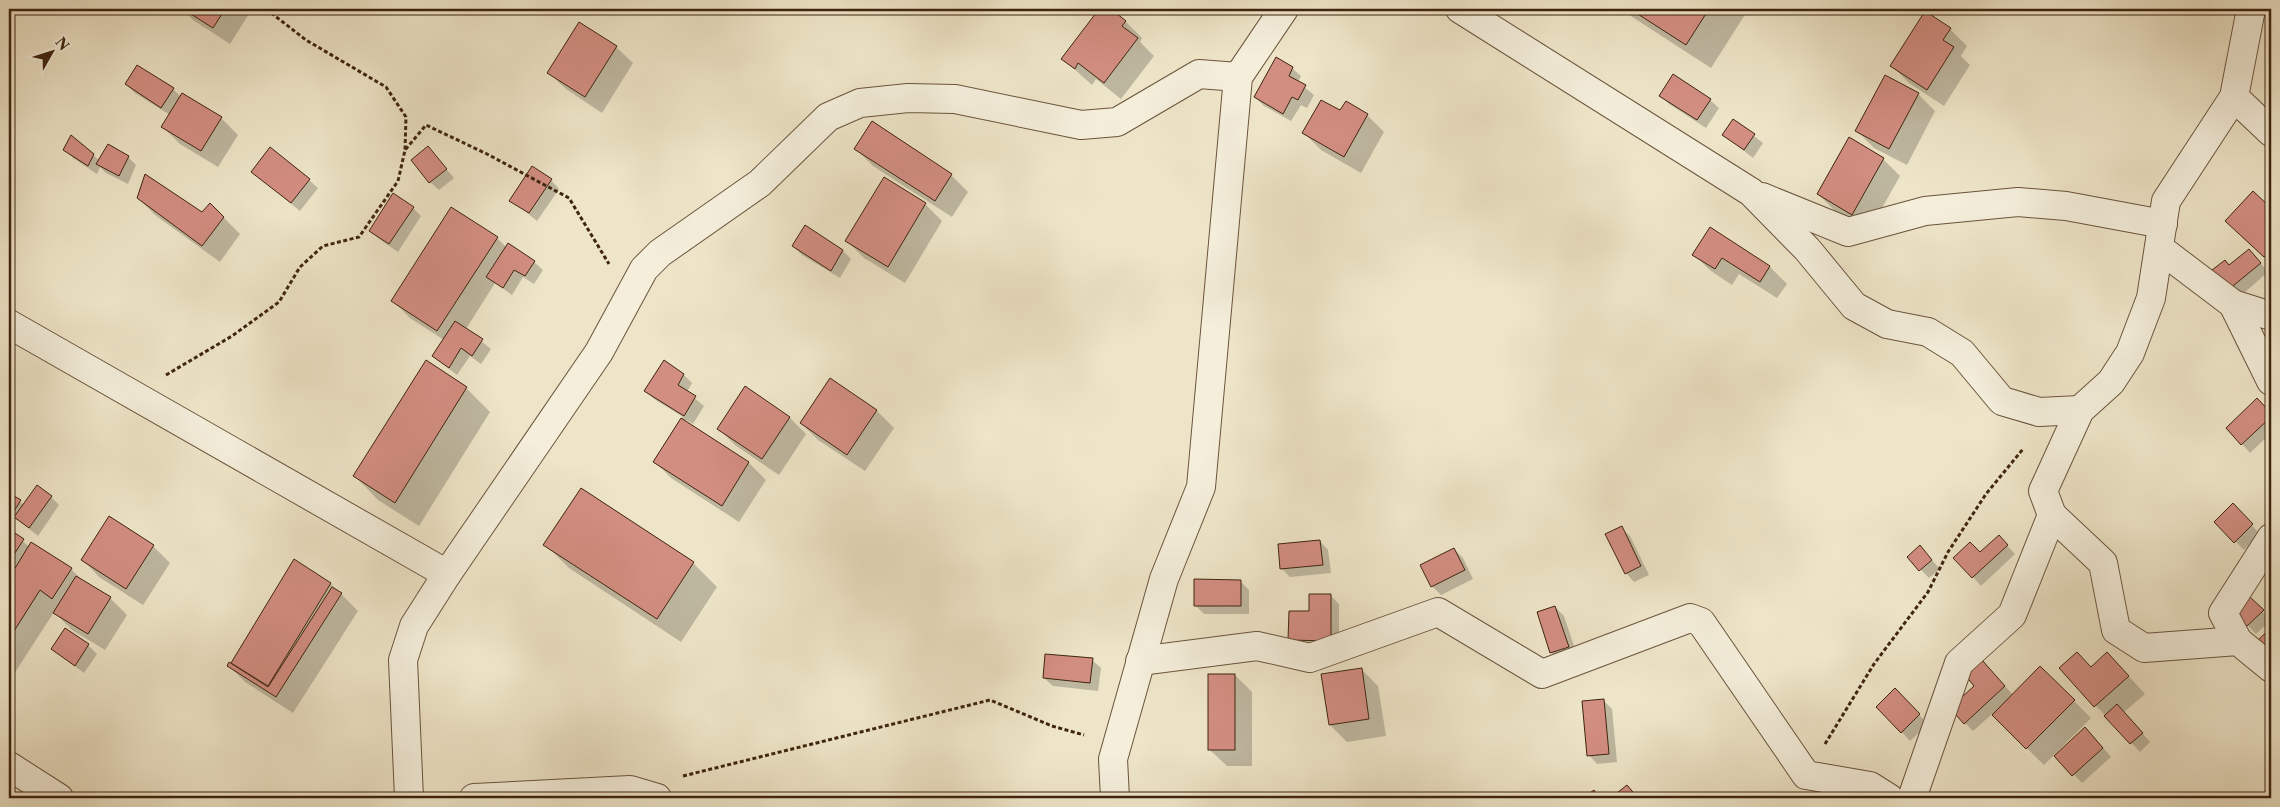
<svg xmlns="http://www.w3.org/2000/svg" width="2280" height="807" font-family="'Libre Caslon Text',serif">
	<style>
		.shadow { fill: #0003; fill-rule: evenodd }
		.building { fill: #d38e82; stroke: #3e240e }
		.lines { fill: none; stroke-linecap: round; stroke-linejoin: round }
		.minor-casing { stroke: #6a543c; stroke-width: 30 }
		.path { stroke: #3e240e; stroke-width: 3; stroke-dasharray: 4 2.5; stroke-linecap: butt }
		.minor { stroke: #f4eedb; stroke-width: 28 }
	</style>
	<rect width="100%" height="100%" fill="#eee5c8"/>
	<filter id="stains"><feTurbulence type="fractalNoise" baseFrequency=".004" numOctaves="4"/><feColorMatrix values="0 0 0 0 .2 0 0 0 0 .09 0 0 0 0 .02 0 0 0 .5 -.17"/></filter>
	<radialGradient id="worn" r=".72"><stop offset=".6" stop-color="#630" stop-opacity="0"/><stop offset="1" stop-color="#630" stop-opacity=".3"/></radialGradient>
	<g class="shadow">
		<polygon points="182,9 252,9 230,44 193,20"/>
		<polygon points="1101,9 1109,9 1126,22 1142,38 1140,42 1154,56 1121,99 1096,79 1092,85 1063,59"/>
		<polygon points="1620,9 1747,9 1748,10 1711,68"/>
		<polygon points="1950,29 1967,46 1961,56 1970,65 1944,106 1909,83 1892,66"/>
		<polygon points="616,47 633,63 602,113 566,89 549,73"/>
		<polygon points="1292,68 1301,76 1298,82 1314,95 1307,108 1301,105 1291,121 1264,106 1255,97"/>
		<polygon points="126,84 173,89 181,97 183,95 221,118 238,135 218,167 180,144 163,127 170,115 135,93"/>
		<polygon points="1918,94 1935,111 1907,165 1874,148 1857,131"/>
		<polygon points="1661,96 1710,100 1719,108 1706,128 1669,104"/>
		<polygon points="1341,112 1367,115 1384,132 1361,173 1321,150 1304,133"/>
		<polygon points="1733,120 1763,143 1753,158 1724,135"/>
		<polygon points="428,148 454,178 439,190 430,182"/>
		<polygon points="65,149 93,155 100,161 128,157 136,165 128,184 106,173 100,167 97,174 73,158"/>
		<polygon points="856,149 951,175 968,192 952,217 873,166"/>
		<polygon points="1883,159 1900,176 1869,231 1835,211 1818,194"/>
		<polygon points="252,172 309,180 318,188 300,211"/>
		<polygon points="551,180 559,189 537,221 511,200"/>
		<polygon points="2253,193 2271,210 2271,264 2243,238"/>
		<polygon points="138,198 223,217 240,234 220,262 155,215"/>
		<polygon points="925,204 942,221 905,283 864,258 847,241"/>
		<polygon points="413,208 421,216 398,252 379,239 370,231"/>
		<polygon points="805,227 843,251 851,259 840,278 802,255 793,246"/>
		<polygon points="1710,229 1770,267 1787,284 1777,298 1739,274 1732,285 1711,271 1694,255"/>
		<polygon points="497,238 506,247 534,262 543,270 534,284 523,277 512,295 495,283 466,329 491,349 481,364 470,356 457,375 433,356 444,340 410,318 393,301"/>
		<polygon points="2257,259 2268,272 2238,298 2229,289 2230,266"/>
		<polygon points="664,362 684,375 692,383 687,392 704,406 693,424 686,420 685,422 749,463 766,480 739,522 671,478 654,461 683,417 654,399 645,391"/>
		<polygon points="830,380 877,411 894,428 865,471 818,440 801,423"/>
		<polygon points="466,388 490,412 419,526 378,500 355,476"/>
		<polygon points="2257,399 2271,414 2271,433 2250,453 2242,444"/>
		<polygon points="790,418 806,434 779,475 735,445 718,428"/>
		<polygon points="9,494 24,505 51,497 59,505 38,536 21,522 9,516"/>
		<polygon points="2233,505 2260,534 2244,550 2216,522"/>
		<polygon points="1621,528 1630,536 1649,575 1634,582 1626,573"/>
		<polygon points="9,531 30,547 32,544 71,569 85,583 110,598 127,615 105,650 72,630 54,612 14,674 9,670"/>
		<polygon points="1999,537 2015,554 1981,586 1973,577 1981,554"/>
		<polygon points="1320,541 1328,550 1331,573 1290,577 1282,569 1279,545"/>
		<polygon points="545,544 693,563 717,587 681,642 569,568"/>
		<polygon points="153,546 170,563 143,605 99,577 83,560"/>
		<polygon points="1920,547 1940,569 1929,578 1909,557"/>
		<polygon points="1454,549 1463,558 1473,579 1441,595 1432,586"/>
		<path d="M295 561 331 584 358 611 293 713 245 682 229 666ZM251 674 271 686 268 689 249 676Z"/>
		<polygon points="1240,581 1249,590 1249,614 1204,614 1195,605"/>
		<polygon points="1330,595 1339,604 1339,649 1298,648 1290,639 1310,612"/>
		<polygon points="2250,599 2271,620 2256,634 2236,613"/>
		<polygon points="1555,607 1564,616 1577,655 1560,661 1551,652"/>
		<polygon points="65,630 88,645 97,654 84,673 52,649"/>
		<polygon points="1092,660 1101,668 1098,691 1053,686 1044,678"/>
		<polygon points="2040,667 2091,718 2044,765 1992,714 1973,731 1965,723 1976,686 1990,670 2013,695"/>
		<polygon points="2091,668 2124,671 2145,694 2124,712 2150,742 2140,752 2061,669"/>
		<polygon points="1361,669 1378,686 1386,736 1347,742 1330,725"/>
		<polygon points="1235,675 1252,692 1252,766 1227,766 1210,750"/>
		<polygon points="1895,690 1928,724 1910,741 1878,707"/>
		<polygon points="1603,700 1612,709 1617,762 1597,764 1589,755"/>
		<polygon points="2094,737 2111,757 2082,783 2056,756"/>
	</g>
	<g class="building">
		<polygon points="183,9 225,9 213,28"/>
		<polygon points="1099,9 1111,9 1126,21 1122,26 1138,38 1104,83 1078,63 1075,69 1061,59"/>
		<polygon points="1630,9 1709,9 1686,45"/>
		<polygon points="1925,11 1951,28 1943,40 1954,47 1927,90 1890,66"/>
		<polygon points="579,22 617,46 585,97 547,73"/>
		<polygon points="1276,57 1293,67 1289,76 1306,85 1298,100 1292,97 1283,114 1254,97"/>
		<polygon points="137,65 174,88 161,108 125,84"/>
		<polygon points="1673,74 1711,99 1697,120 1659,96"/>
		<polygon points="1885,75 1919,93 1889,149 1855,131"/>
		<polygon points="182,93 222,117 201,151 161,127"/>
		<polygon points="1321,100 1340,110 1346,101 1368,114 1344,157 1302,133"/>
		<polygon points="1733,119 1755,134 1744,150 1722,135"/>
		<polygon points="872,121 952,174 935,201 854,149"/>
		<polygon points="71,135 94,154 88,166 63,150"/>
		<polygon points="1849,137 1884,158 1852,215 1817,194"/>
		<polygon points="108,144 129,156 119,176 96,164"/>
		<polygon points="428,146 447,169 429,183 411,160"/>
		<polygon points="270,147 310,179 291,203 251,172"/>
		<polygon points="532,166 552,179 529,213 509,201"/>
		<polygon points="145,174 202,212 210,203 224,217 202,246 137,198"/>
		<polygon points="884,177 926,203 888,267 845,241"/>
		<polygon points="2253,191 2271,208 2271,249 2264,257 2225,221"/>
		<polygon points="393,193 414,207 389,244 369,231"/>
		<polygon points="451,207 498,237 437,331 391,301"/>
		<polygon points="805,225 843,250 831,271 792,246"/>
		<polygon points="1710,227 1770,266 1760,282 1722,258 1715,269 1692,255"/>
		<polygon points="508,243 535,261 525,276 514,270 503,288 486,277"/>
		<polygon points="2249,249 2261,263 2228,290 2212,270 2225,260 2229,265"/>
		<polygon points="455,321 483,339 472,356 461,348 449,368 432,356"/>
		<polygon points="426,360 467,387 395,503 353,476"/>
		<polygon points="664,360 684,374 678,385 696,396 684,416 644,391"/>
		<polygon points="830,378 877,410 847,455 800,423"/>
		<polygon points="745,386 790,417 762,459 717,429"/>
		<polygon points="2257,398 2271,413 2271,417 2241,445 2226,428"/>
		<polygon points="681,418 749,462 722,506 653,462"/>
		<polygon points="37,485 52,496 29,528 14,517"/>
		<polygon points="581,488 694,562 657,619 543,545"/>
		<polygon points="9,493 21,500 11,516 9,514"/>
		<polygon points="2233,503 2253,524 2234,543 2214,522"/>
		<polygon points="109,516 154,545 126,589 81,560"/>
		<polygon points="1622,526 1641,566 1625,574 1605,534"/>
		<polygon points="9,529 24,539 9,562"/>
		<polygon points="1999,535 2008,545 1972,578 1953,558 1970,542 1980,552"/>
		<polygon points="1320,540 1323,565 1280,569 1278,544"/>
		<polygon points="31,542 72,568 52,599 40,590 9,639 9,578"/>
		<polygon points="1920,545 1932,560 1919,571 1907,557"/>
		<polygon points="1454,548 1465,570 1431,587 1420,565"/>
		<polygon points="294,559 331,583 268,686 231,663"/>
		<polygon points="76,576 111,597 88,634 53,613"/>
		<polygon points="1194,579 1241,580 1241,606 1194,606"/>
		<polygon points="332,587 342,593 276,697 227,666 229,662 268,687"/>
		<polygon points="1309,594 1331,594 1331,641 1288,640 1289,611 1309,611"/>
		<polygon points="2250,597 2264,610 2247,626 2234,613"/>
		<polygon points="1555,606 1569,647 1550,653 1537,612"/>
		<polygon points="65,628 89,644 75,666 51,649"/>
		<polygon points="2271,628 2271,656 2257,641"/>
		<polygon points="2077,652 2091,667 2107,652 2129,676 2094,707 2059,668"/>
		<polygon points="1045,654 1093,658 1090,683 1043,678"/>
		<polygon points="1982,660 2005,686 1964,724 1950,708 1974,686 1965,675"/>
		<polygon points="2040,666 2075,700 2026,749 1992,715"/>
		<polygon points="1362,668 1369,719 1329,725 1321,674"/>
		<rect x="1208" y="674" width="27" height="76"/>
		<polygon points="1895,688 1920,714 1901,733 1876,707"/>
		<polygon points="1604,699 1609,754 1587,756 1582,701"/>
		<polygon points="2117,704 2143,733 2130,744 2104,716"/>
		<polygon points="2085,727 2103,748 2072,776 2054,756"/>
		<polygon points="1627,785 1638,798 1613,798 1612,797"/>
		<polygon points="1594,790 1599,798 1583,798"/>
	</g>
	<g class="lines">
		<g class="minor-casing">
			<g id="minor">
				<polyline points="1460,9 1751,192 1807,249 1854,306 1887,324 1928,332 1962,353 2002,401 2039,412 2080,410"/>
				<polyline points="2251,9 2234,97 2166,201 2151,298 2130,353 2111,382 2080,410 2043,491 2052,515 2103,563 2116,630 2144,648 2238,641 2271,668"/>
				<polyline points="2234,97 2271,132"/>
				<polyline points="1762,197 1848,232 1925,211 2018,202 2066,206 2163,224"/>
				<polyline points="2159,248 2233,304 2271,316"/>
				<polyline points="2233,304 2271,381"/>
				<polyline points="9,324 447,574"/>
				<polyline points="2238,641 2223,613 2271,538"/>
				<polyline points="1140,661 1257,646 1310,658 1438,612 1542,674 1690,618 1701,622 1806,775 1870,786 1889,798"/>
				<polyline points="9,766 59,798"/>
				<polyline points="409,798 403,660 414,626 447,574 599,352 644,269 660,253 760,183 828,117 860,103 908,98 955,99 1081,125 1117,122 1199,74 1238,77"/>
				<polyline points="474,798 630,790 657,798"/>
				<polyline points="1115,798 1113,759 1164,579 1201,487 1238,77 1284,9"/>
				<polyline points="1912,798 1959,663 2012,615 2052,515"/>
			</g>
		</g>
		<g class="path">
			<polyline points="266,9 306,40 386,87 406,117 405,150"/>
			<polyline points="166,375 232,336 279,302 300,267 323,246 359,237 398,181 405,150 426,125 487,154 569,198 609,264"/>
			<polyline points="1825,744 1874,664 1928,592 1948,552 1986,494 2023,449"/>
			<polyline points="683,776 990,700 1052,726 1084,735"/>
		</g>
		<use href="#minor" class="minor"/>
	</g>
	<rect width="2280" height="807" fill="none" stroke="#eee5c8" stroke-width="30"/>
	<rect x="10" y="10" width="2260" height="787" fill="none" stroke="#3e240e" stroke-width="2.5"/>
	<rect x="15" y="15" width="2250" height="777" fill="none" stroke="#3e240e"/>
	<g transform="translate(52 52) rotate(51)" stroke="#f4eedb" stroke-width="4" paint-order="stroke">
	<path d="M0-4L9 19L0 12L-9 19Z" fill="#3e240e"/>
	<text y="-8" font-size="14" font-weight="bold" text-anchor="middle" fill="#3e240e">N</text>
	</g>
	<rect width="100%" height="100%" filter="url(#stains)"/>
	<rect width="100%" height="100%" fill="url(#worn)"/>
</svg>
